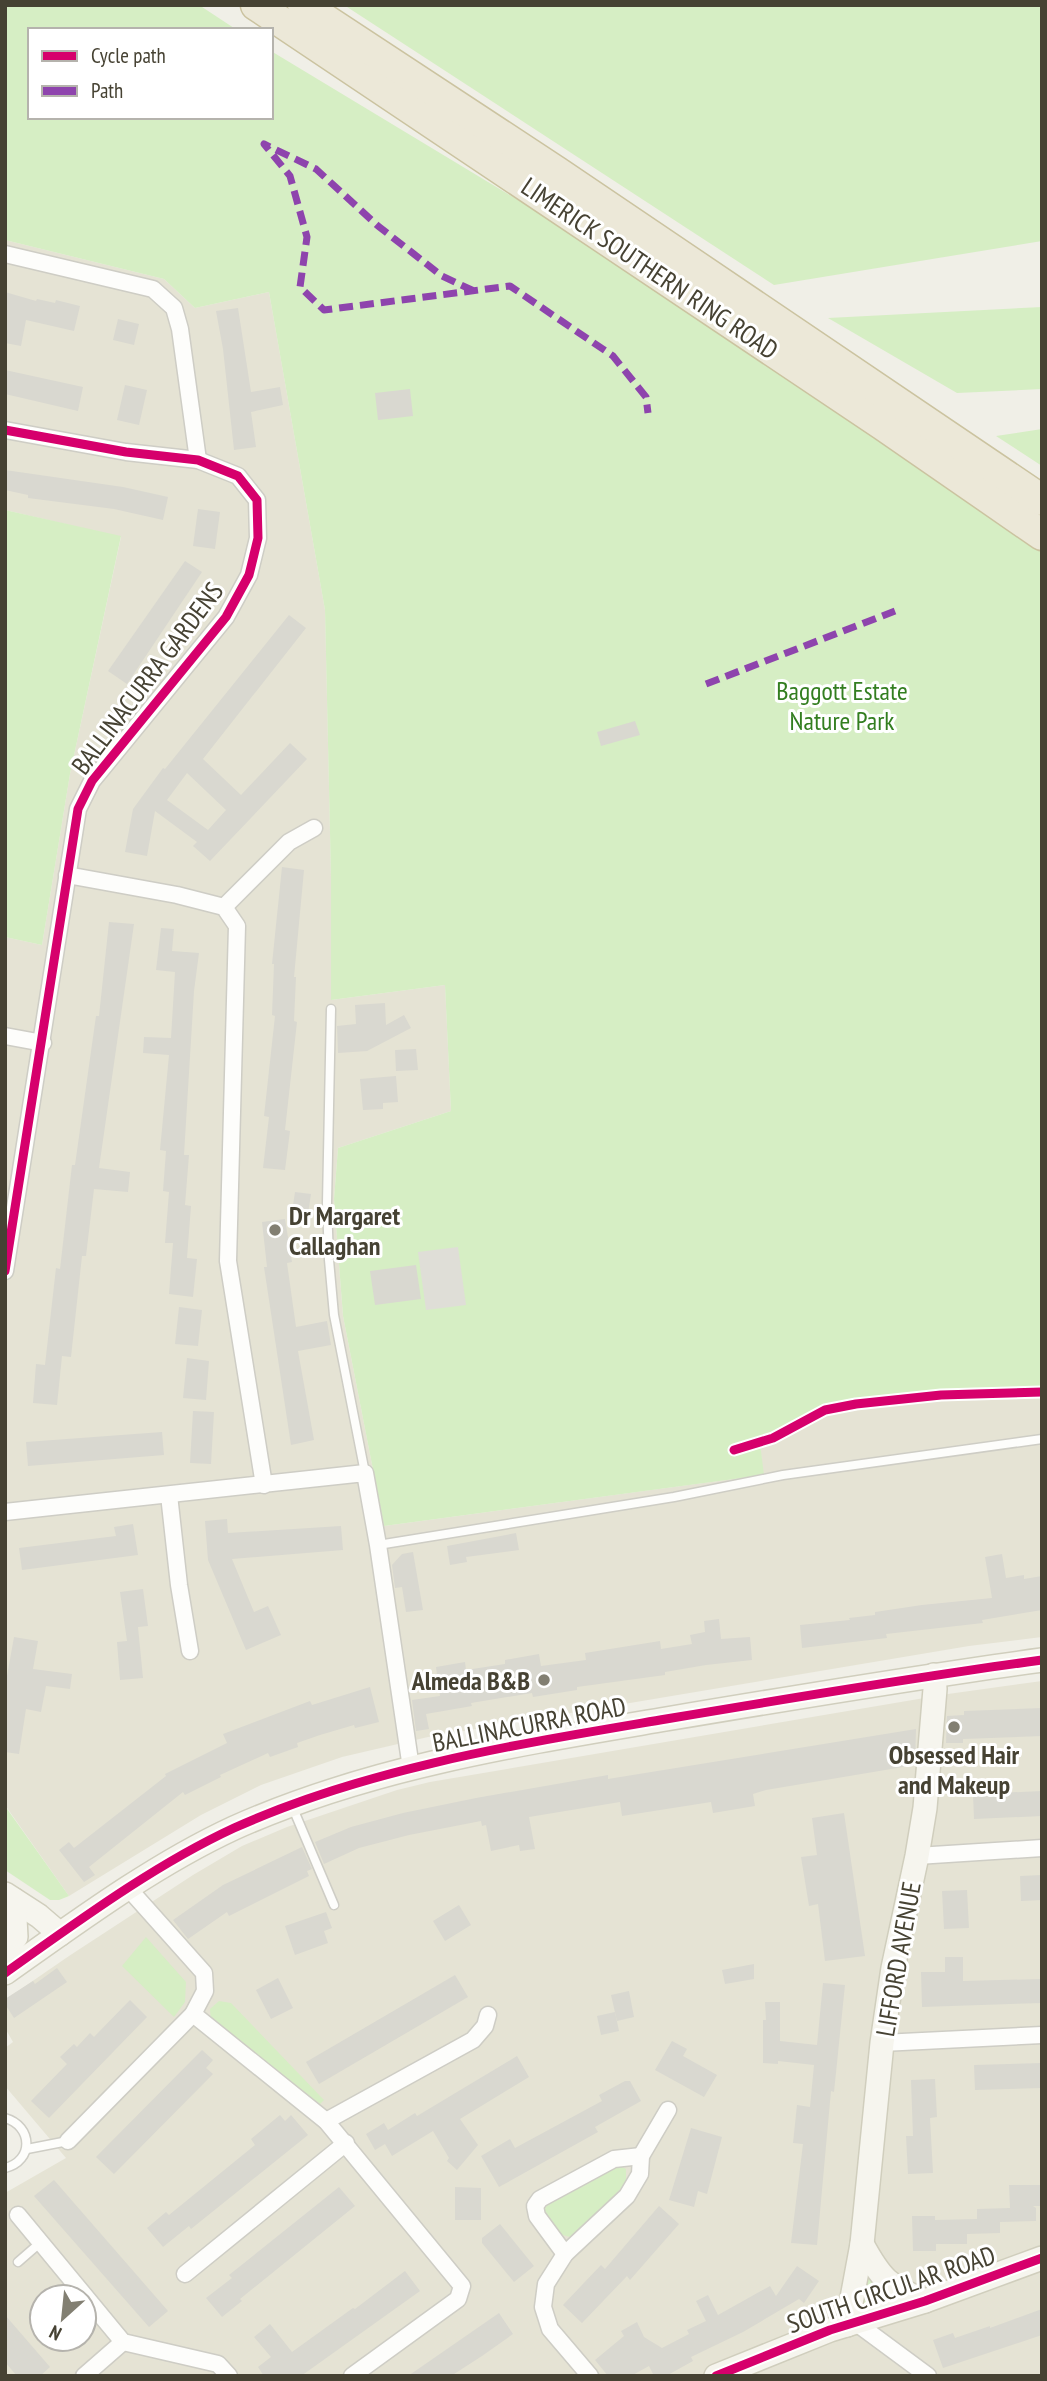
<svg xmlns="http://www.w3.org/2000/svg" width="1047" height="2381" font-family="'PT Sans Narrow',sans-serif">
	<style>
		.residential { fill: #e5e3d4; fill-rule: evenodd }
		.green { fill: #d6eec4 }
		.parking { fill: #dfded7 }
		.building { fill: #d9d8d0; fill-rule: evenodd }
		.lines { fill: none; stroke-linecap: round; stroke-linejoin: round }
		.lane-casing { stroke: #cecdc5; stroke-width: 11 }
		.street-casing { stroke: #cecdc5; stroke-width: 19 }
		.secondary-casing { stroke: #d0cebd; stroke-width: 26 }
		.highway-casing { stroke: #cbc3a0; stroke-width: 33 }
		.lane { stroke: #fdfdfb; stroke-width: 8 }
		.street { stroke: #fdfdfb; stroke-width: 16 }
		.secondary { stroke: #f6f5ee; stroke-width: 23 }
		.highway { stroke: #ece8d8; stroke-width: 30 }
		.quiet { stroke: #8e44ad; stroke-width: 7; stroke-dasharray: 14 7; stroke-linecap: butt }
		.cycleway-casing { stroke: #fff; stroke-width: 13 }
		.cycleway { stroke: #d6006c; stroke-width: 9 }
		.poi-dot { fill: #827f72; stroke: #fff; stroke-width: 2.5 }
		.labels { text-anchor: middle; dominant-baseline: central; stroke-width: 6; stroke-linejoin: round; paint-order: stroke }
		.street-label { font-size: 26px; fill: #464233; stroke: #fff }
		.park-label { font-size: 26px; fill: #337e20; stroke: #fff }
		.poi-label { font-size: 26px; font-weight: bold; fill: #464233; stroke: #fff; text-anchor: start }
	</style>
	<rect width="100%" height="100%" fill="#f0efe7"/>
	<g class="residential">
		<polygon points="5,240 164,279 195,308 269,292 325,610 331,877 331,1000 445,985 451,1111 338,1148 334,1199 343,1316 384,1526 763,1475 760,1444 825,1410 856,1404 941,1395 1042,1392 1042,1637 969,1646 428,1737 342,1757 261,1785 201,1815 69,1896 5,1805 5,937 42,945 70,774 121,537 5,510"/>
		<path d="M1042 1681V2376H5V2193L66 2158 5 2086V2048L13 2042 5 2028V2000L69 1956 193 1875 242 1846 287 1827 397 1790 430 1782 948 1694ZM42 2297H84V2339H42Z"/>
	</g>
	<g class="green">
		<polygon points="5,5 199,5 237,30 30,30 30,117 271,117 271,51 541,214 1009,523 1042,547 1042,1392 941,1395 856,1404 825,1410 760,1443 764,1475 384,1526 343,1316 334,1199 338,1148 451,1111 445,985 331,1000 331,877 325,610 269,292 195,308 164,279 5,240"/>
		<polygon points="344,5 1042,5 1042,241 774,285"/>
		<polygon points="1042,307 1042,389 957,393 828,318"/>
		<polygon points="1042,429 1042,466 996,436"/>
		<polygon points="5,510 121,536 70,774 42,945 5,937"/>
		<polygon points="5,1806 69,1896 59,1900 50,1900 5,1870"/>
		<polygon points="146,1937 186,1982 185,2002 174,2017 122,1966"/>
		<polygon points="219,2001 231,2003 324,2100 320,2104 211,2022 210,2009"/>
		<polygon points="620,2166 626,2169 626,2183 579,2233 570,2237 559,2234 545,2215 545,2208 551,2201 611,2168"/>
		<polygon points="863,2274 889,2294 861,2305"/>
	</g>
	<polygon class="parking" points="458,1247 466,1305 426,1310 418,1252"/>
	<g class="building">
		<polygon points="5,292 36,301 37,299 55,303 56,300 80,306 74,331 26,320 21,346 5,343"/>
		<polygon points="238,308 251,392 280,387 283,405 251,412 256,447 234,450 223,349 216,311"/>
		<polygon points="118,319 139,324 134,345 113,340"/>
		<polygon points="5,370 83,387 78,411 5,394"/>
		<polygon points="125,385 147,390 139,425 117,420"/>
		<polygon points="410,389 413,416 378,420 375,393"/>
		<polygon points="5,470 123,487 168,497 163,520 114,509 28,498 28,495 5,490"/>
		<polygon points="198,509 220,512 215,549 193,546"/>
		<polygon points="185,561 202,572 127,684 108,671"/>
		<path d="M289 615 306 628 203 759 241 795 290 743 307 759 210 861 193 846 197 842 155 811 147 856 125 852 133 809 163 768 165 769ZM187 773 226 810 208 830 167 800Z"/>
		<polygon points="635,721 640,735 601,746 597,732"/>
		<polygon points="282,867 304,870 294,977 296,977 294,1021 297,1022 285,1130 290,1131 285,1170 263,1168 269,1117 264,1116 275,1016 272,1015 274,964 272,964"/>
		<polygon points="109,922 134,924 99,1168 130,1172 128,1192 94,1189 86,1256 82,1256 71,1357 62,1356 57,1405 33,1403 36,1364 45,1365 56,1268 60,1269 72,1165 75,1165 96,1016 99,1016"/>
		<polygon points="161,928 174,929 172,951 199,953 194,991 184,1155 189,1155 185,1205 191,1206 187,1258 197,1259 193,1297 169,1294 173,1243 165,1243 169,1192 163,1191 166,1151 160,1150 169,1055 143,1053 144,1037 171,1038 175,972 156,970"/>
		<polygon points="385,1003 386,1025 404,1015 411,1028 367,1051 338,1053 337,1026 356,1024 355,1005"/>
		<polygon points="416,1049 418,1070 396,1071 395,1050"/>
		<polygon points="396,1076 398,1102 383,1103 383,1109 363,1110 360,1079"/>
		<polygon points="295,1192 311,1194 308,1214 292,1212"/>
		<polygon points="285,1219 292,1262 287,1263 296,1327 327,1321 331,1345 298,1351 314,1440 291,1445 264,1267 267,1267 262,1222"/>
		<polygon points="416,1265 421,1299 375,1305 370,1271"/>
		<polygon points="179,1307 202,1310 198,1346 175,1344"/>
		<polygon points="187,1358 209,1361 206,1400 183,1398"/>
		<polygon points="193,1411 214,1412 211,1464 190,1463"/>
		<polygon points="162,1432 164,1455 28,1466 26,1442"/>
		<polygon points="227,1519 228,1533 341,1526 343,1550 232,1559 254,1612 268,1606 281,1635 246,1650 208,1560 205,1521"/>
		<polygon points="133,1524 138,1555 22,1570 19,1548 116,1536 114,1527"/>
		<polygon points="516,1533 519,1550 466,1557 467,1562 450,1565 447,1546"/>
		<polygon points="413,1552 423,1610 406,1612 402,1587 395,1588 392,1565 402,1554"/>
		<polygon points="1002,1554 1006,1578 1024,1575 1024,1579 1042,1576 1042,1610 982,1620 983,1623 886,1634 887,1638 802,1648 800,1625 850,1620 849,1618 875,1615 875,1612 922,1605 992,1598 985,1557"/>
		<polygon points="143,1589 148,1626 138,1627 143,1678 120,1680 117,1642 127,1641 120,1592"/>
		<polygon points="719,1619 721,1639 750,1637 752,1660 706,1665 665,1672 665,1675 577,1687 577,1690 533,1697 532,1693 471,1703 472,1706 426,1714 429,1729 416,1731 412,1700 440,1696 436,1667 465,1662 466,1670 505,1664 505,1660 539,1654 541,1666 586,1660 585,1653 660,1641 661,1649 692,1644 690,1635 705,1632 704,1621"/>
		<polygon points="14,1637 38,1641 33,1669 72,1674 70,1689 46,1686 41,1712 26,1709 19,1754 5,1752 5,1687"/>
		<polygon points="370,1687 379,1722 355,1728 354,1725 320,1735 297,1743 298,1747 270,1757 268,1753 220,1775 221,1777 185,1795 183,1792 89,1867 95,1875 84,1882 59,1850 69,1842 74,1848 166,1776 165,1774 227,1743 223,1734 310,1701 312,1705"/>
		<polygon points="1042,1708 1042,1736 963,1739 963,1743 946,1743 947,1716 964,1715 964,1711"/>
		<polygon points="916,1729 915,1765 766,1790 753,1794 755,1806 713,1813 711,1802 622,1816 620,1802 529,1817 535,1849 520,1851 519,1845 491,1851 486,1825 482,1826 481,1821 409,1835 359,1848 324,1864 315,1842 351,1827 403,1813 476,1798 608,1775 608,1779"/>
		<polygon points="1042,1791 1042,1816 974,1819 973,1794"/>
		<polygon points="844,1813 865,1956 825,1961 818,1904 809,1906 801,1857 817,1855 812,1818"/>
		<polygon points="302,1847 312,1869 307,1871 309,1876 229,1916 227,1912 188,1939 173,1920 223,1885"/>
		<polygon points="1042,1875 1042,1900 1021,1901 1020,1876"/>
		<polygon points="967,1890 969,1928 944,1929 942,1891"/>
		<polygon points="459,1905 471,1925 445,1941 433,1921"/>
		<polygon points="326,1912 332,1928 324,1931 328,1943 295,1955 285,1926"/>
		<polygon points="945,1957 963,1957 963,1981 1042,1979 1042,2003 922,2007 921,1972 945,1972"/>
		<polygon points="754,1964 754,1979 725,1984 722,1970"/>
		<polygon points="57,1968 67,1982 14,2018 5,2004 5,1999 33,1981 35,1984"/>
		<polygon points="455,1975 468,1997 319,2084 306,2062"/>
		<polygon points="278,1978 293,2008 271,2019 256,1990"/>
		<polygon points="823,1983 845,1985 834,2092 831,2091 817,2245 791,2243 803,2144 793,2143 797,2105 810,2107 814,2065 778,2061 778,2064 763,2063 763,2020 766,2020 765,2002 780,2002 780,2041 817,2045"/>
		<polygon points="629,1991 634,2017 617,2021 611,1995"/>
		<polygon points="130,2000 147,2017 49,2118 31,2101 67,2064 60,2057 74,2044 77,2047 90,2033 94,2037"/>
		<polygon points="615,2012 619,2031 601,2035 597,2016"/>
		<polygon points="672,2041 687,2049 683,2056 717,2075 704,2097 655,2070"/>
		<polygon points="202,2050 213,2060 206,2068 213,2074 114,2174 96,2157"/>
		<polygon points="517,2056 529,2077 460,2119 478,2145 457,2170 447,2161 449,2158 433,2131 392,2156 385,2144 375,2150 366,2134 384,2123 388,2130 415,2113 417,2116"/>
		<polygon points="1042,2063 1042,2088 975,2090 974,2065"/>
		<polygon points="935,2079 937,2117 930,2118 933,2173 908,2174 906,2136 913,2136 911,2080"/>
		<polygon points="625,2081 630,2081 641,2101 595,2127 598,2132 499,2187 481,2156 510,2139 515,2148 602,2101 599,2095"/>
		<polygon points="280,2115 285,2121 291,2115 308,2135 191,2229 189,2226 163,2247 147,2228 166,2212 169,2215 255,2145 251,2139"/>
		<polygon points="691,2128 722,2137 707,2194 698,2191 694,2207 669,2200"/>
		<polygon points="54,2180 168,2311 149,2327 34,2196"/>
		<polygon points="1009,2185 1042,2185 1042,2206 1033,2206 1036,2208 1036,2221 1000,2222 1000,2233 967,2234 967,2244 936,2244 936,2251 913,2251 912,2216 935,2216 935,2220 977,2219 977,2209 1010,2208"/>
		<polygon points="339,2187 355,2206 240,2299 242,2301 222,2317 206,2298 232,2278 229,2275"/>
		<polygon points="455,2187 481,2188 481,2220 455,2220"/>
		<polygon points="659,2206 679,2224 630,2280 627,2276 582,2323 563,2305 601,2265 605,2269"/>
		<polygon points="500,2224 534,2266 514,2282 482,2243 482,2238"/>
		<polygon points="797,2266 819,2281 804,2303 799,2299 743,2332 691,2357 693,2361 666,2376 654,2376 649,2366 631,2376 608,2376 595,2360 624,2336 621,2331 637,2322 644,2337 662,2348 689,2334 687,2330 706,2321 696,2301 708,2295 718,2315 770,2286 776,2296"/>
		<polygon points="405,2271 420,2291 301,2376 264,2376 258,2367 271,2357 254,2337 270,2324 292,2352 353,2308 355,2309"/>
		<polygon points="1042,2309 1042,2335 943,2368 933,2340 953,2333 955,2338 990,2326 990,2328"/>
		<polygon points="499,2313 513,2334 482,2356 451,2376 408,2376"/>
		<polygon points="5,2315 50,2367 40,2376 17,2376 5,2362"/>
	</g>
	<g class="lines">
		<g class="lane-casing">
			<g id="lane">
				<polyline points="331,1009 327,1203 329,1260 334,1315 365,1473"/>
				<polyline points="378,1545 674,1497 783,1475 1042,1439"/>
				<polyline points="292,1806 334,1905"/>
				<path d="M5 2118C33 2126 34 2161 5 2168"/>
				<polyline points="27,2149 68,2141"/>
				<polyline points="18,2262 41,2242"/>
			</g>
		</g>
		<g class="street-casing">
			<g id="street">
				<polyline points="5,254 153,289 174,308 180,329 198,460"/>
				<polyline points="5,430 126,452 198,460 238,476 257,500 258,538 249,575 226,617 92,781 78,809 5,1271"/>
				<polyline points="67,875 177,895 224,907 237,926 228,1261 264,1485"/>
				<polyline points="224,907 289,842 314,828"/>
				<polyline points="5,1036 43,1043"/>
				<polyline points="169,1495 179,1585 190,1651"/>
				<polyline points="5,1512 365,1473 378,1545 411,1768"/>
				<polyline points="917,1856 1042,1848"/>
				<polyline points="193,2014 326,2121 462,2286 458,2299 352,2376"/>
				<polyline points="882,2043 1042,2035"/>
				<polyline points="326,2121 473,2040 485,2026 488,2015"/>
				<polyline points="68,2141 193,2014 205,1991 204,1973 129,1889"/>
				<polyline points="18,2215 123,2342 218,2364 229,2376"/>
				<polyline points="565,2254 537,2216 535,2206 540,2199 614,2159 641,2156"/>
				<polyline points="185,2274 346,2143"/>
				<polyline points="855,2322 928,2376"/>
				<polyline points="84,2376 123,2342"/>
				<polyline points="590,2376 550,2329 543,2307 546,2284 565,2254 627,2196 640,2174 641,2156 668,2110"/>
			</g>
		</g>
		<g class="secondary-casing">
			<g id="secondary">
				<polyline points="5,1894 39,1916 60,1934"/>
				<polyline points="5,1952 16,1937 14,1900"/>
				<path d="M5 1973C77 1922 154 1865 234 1828 370 1767 519 1744 666 1719 791 1698 916 1677 1042 1660"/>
				<path d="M862 2244C881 2279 888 2286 925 2301"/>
				<polyline points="847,2325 862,2244 882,2043 893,1968 917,1856 925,1808 935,1689 934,1675"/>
				<polyline points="716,2376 830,2330 925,2301 1042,2258"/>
			</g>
		</g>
		<g class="highway-casing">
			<g id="highway">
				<polyline points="256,5 883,425 1042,535"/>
				<polyline points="303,5 557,172 1042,500"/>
			</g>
		</g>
		<use href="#lane" class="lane"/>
		<use href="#street" class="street"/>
		<use href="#secondary" class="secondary"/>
		<use href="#highway" class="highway"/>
		<g class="quiet">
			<polyline points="474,291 442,276 378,226 316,169 264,144 290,176 307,237 300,287 324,310 510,286 613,356 646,397 648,413"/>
			<polyline points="706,684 895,611"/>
		</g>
		<g class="cycleway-casing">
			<g id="cycleway">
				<polyline points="5,430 126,452 198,460 238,476 257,500 258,538 249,575 226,617 92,781 78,809 5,1271"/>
				<polyline points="734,1450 773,1438 825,1410 856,1404 941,1395 1042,1392"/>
				<path d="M5 1973C77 1922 154 1865 234 1828 370 1767 519 1744 666 1719 791 1698 916 1677 1042 1660"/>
				<polyline points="716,2376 830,2330 925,2301 1042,2258"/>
			</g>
		</g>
		<use href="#cycleway" class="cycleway"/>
	</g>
	<g class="poi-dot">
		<circle cx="275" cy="1230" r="7"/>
		<circle cx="544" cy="1680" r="7"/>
		<circle cx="954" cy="1727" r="7"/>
	</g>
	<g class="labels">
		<g class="street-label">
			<text transform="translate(650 268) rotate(34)">LIMERICK SOUTHERN RING ROAD</text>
			<text transform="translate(147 678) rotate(-53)">BALLINACURRA GARDENS</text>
			<text transform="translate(529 1724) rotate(-11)">BALLINACURRA ROAD</text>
			<text transform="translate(898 1959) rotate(-80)">LIFFORD AVENUE</text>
			<text transform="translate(891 2289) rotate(-19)">SOUTH CIRCULAR ROAD</text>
		</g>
		<g class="park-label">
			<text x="842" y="690">Baggott Estate<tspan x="842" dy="30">Nature Park</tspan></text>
		</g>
		<g class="poi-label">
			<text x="289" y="1215">Dr Margaret<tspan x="289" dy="30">Callaghan</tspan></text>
			<text x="530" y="1680" text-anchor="end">Almeda B&amp;B</text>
			<text x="954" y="1754" text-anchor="middle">Obsessed Hair<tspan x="954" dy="30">and Makeup</tspan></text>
		</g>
	</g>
	<rect width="1047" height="2381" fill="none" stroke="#464233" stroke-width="14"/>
	<rect x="28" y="28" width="245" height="91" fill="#ffffff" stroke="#b5b3ad" stroke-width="2"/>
	<rect x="42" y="51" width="35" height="10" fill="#d6006c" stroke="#b5b3ad" stroke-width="2"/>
	<text x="91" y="63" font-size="21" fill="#464233">Cycle path</text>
	<rect x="42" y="86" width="35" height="10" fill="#8e44ad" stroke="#b5b3ad" stroke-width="2"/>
	<text x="91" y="98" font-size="21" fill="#464233">Path</text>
	<g transform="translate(63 2318) rotate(207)"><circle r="33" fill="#ffffff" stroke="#b5b3ad" stroke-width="2"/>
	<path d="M0-5L12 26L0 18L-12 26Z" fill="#827f72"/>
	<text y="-10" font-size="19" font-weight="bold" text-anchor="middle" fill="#464233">N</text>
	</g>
</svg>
